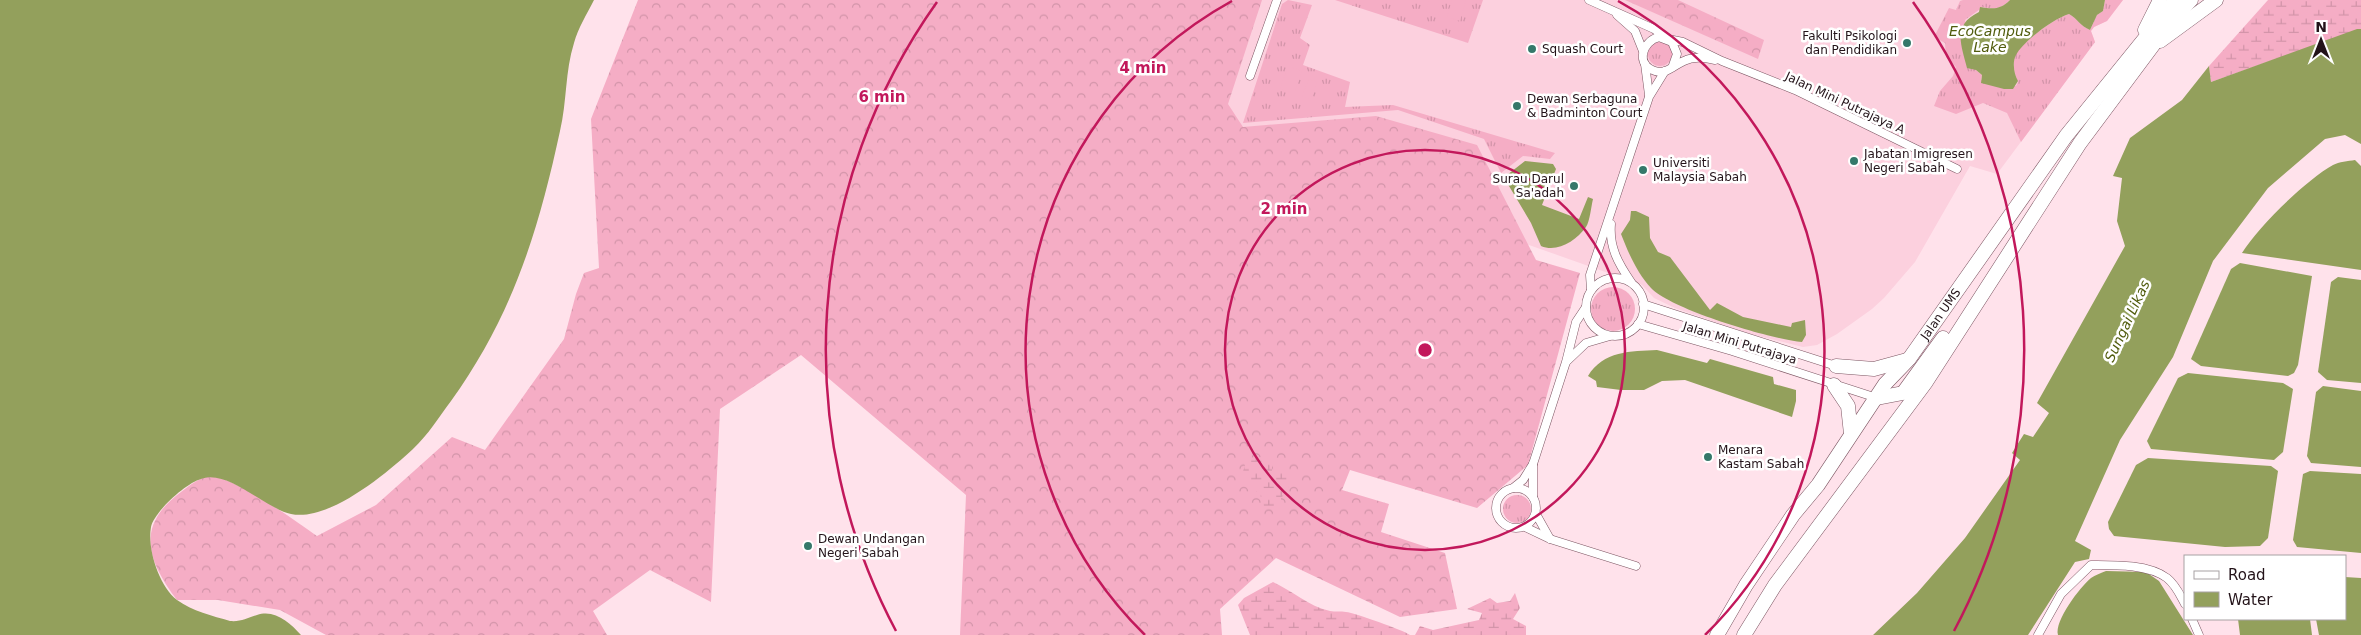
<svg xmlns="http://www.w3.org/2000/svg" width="2361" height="635" font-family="'DejaVu Sans',sans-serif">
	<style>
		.built { fill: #fcd0de }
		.grass { fill: url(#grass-tufts) }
		.forest { fill: url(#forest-crowns) }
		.wetland { fill: url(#wetland-marsh) }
		.garden { fill: #f5adc5 }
		.water { fill: #93a05c }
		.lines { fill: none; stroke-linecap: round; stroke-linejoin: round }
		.minor-casing { stroke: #7c5562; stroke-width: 9 }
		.trunk-casing { stroke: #7c5562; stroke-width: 15 }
		.minor { stroke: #fff; stroke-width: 8 }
		.trunk { stroke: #fff; stroke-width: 14 }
		.ring { fill: none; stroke: #c2185b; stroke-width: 2.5 }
		.poi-dot { fill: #35786a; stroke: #fff; stroke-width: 2 }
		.labels { text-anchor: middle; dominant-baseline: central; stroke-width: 5; stroke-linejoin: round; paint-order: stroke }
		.poi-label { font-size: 12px; fill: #231319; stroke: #fff; text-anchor: start }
		.street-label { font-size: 12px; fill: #231319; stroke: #fff }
		.water-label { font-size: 14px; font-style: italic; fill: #515c0d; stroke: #fff }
		.centre { fill: #c2185b; stroke: #fff; stroke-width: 2.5 }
		.ring-label { font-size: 15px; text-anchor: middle; font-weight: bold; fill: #c2185b; stroke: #fff; stroke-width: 5; stroke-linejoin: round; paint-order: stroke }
	</style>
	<defs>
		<pattern id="grass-tufts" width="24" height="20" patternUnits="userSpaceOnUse" patternTransform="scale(1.25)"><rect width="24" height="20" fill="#f5adc5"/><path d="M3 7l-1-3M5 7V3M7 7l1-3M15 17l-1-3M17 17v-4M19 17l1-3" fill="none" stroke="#d294a9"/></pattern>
		<pattern id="forest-crowns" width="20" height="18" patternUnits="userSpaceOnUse" patternTransform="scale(1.25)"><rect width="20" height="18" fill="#f5adc5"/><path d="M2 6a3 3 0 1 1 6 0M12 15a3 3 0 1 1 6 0" fill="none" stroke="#d294a9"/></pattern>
		<pattern id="wetland-marsh" width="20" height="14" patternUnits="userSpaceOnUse" patternTransform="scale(1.25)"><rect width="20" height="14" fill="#f5adc5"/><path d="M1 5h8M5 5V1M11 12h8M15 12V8" fill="none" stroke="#d294a9"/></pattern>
	</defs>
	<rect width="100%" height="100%" fill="#ffe2eb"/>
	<polygon class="built" points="838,0 2123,0 2107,21 2094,27 2091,31 2095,42 1997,174 1970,166 1915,262 1884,298 1872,309 1837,334 1817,345 1803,347 1747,333 1675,308 1654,298 1642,285"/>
	<g class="grass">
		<polygon points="1288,0 1312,5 1300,38 1310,45 1303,65 1350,82 1345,107 1393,105 1555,153 1550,159 1523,156 1501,173 1484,139 1398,110 1243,123 1282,4"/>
		<polygon points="1335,0 1483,0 1468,43"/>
		<path d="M1963 0H2010C2001 9 1995 10 1983 7L1965 20 1976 70 1982 75 1981 80 2016 86 2018 82C2014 74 2012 62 2015 55 2023 41 2055 18 2069 14 2078 19 2080 26 2090 30L2097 15 2103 11 2105 0H2123L2107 21 2094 27 2091 31 2095 42 2021 142 2007 113 1983 103 1956 114 1934 106 1940 91 1953 76 1956 67 1946 57 1945 43 1934 37 1949 8 1956 10 1960 1Z"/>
		<circle cx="1660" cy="54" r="12"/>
		<circle cx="1613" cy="309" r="22"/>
		<circle cx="1517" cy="509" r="14"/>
	</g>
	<g class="forest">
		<path d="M638 0H1262L1228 104 1243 127 1376 116 1477 145 1536 260 1580 273 1528 465 1477 508 1350 470 1342 490 1389 504 1381 532 1445 553 1457 609 1400 617 1276 558 1220 609 1222 635H960L966 495 801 355 720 409 711 602 650 570 593 611 607 635H326L280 610 218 600H177C146 559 136 525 181 492 192 484 201 475 215 477 240 481 296 521 317 536L376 505 452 437 485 450 564 339 576 294 584 273 599 268 591 119Z"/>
		<polygon points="1625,0 1678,0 1764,40 1758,59"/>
	</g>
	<g class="wetland">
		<polygon points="2268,0 2361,0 2361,29 2211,82 2209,66"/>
		<path d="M1265 457 1272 463V476L1283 472 1289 478C1290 487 1287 492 1281 498V504H1276L1273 509 1264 507 1260 494 1244 481 1242 474 1245 466 1242 458Z"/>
		<path d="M1273 582C1293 591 1308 606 1330 611 1335 612 1341 611 1346 612 1355 613 1403 630 1410 635H1250L1238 605 1244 598Z"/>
		<polygon points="1515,593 1520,608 1513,619 1526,626 1526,635 1415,635 1420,626 1433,630 1479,620 1482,613 1467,609 1490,598 1497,603 1510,601"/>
	</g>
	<g class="garden">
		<polygon points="1429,0 1443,0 1438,15 1426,11"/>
		<polygon points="1452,0 1466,0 1460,21 1447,17"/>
		<polygon points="1288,66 1302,71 1294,94 1280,89"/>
		<polygon points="1309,79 1317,82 1311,99 1302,96"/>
	</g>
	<g class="water">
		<path d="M0 0H594C587 14 578 28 574 43 565 71 567 102 560 131 538 233 512 316 451 401 439 417 428 435 413 449 387 473 329 522 291 514 264 508 228 469 201 479 186 483 154 512 151 527 147 549 159 586 177 600 192 611 213 616 230 621 241 622 247 618 257 615 275 609 290 623 301 635H0Z"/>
		<path d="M2010 0H2105L2103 11 2097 15 2090 30C2080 26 2078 19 2069 14 2055 18 2023 41 2016 55 2012 62 2014 74 2018 81L2013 89H2004L1981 83 1982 75 1976 70 1967 68C1961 44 1952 25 1979 12L1980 7C1993 9 2000 10 2010 0Z"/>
		<polygon points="2357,29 2361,29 2361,144 2345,135 2325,139 2268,188 2213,261 2173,357 2120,440 2075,541 2091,550 2089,559 2075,562 2028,635 1873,635 1917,593 1965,538 2020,460 2012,453 2024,434 2033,437 2049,413 2037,403 2125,246 2117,221 2122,178 2113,176 2130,138 2182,100 2209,66 2211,82"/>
		<path d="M2355 160 2361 166V270L2242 253C2258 227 2306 180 2333 165 2339 162 2348 161 2355 160Z"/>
		<path d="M1525 161 1553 164 1556 169 1542 205 1579 219 1588 197 1593 199C1591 207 1590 221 1586 227 1576 241 1557 253 1541 246L1531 223 1506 181 1507 175Z"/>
		<path d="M1631 211H1636L1649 217 1650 238 1658 252 1670 257 1710 310 1717 303 1743 317 1791 327 1792 323 1805 320 1806 335 1802 342C1771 339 1672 310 1651 288 1637 273 1628 252 1621 234L1630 220Z"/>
		<polygon points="2240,263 2312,276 2298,365 2294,373 2288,376 2201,366 2191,359 2231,269"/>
		<polygon points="2338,277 2361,280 2361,383 2327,380 2318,372 2331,282"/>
		<path d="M1657 350 1707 363 1710 359 1773 377 1774 384 1796 390V401L1792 417 1685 380 1662 381 1644 390H1621L1597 387 1596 381 1588 376C1603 351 1631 351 1657 350Z"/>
		<polygon points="2188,373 2283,383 2293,389 2283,452 2274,460 2151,449 2147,441 2178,378"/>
		<polygon points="2323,386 2361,391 2361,467 2311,463 2307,456 2316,392"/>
		<polygon points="2148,458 2271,466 2278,471 2268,538 2260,546 2225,547 2114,536 2109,529 2108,522 2136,465"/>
		<polygon points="2310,471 2361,474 2361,553 2297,547 2293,540 2303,474"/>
		<path d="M2106 571 2146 572 2159 581 2193 635H2058C2054 621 2080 587 2091 578 2095 575 2101 573 2106 571Z"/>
		<polygon points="2345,577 2361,578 2361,635 2319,635 2316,619 2345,619"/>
		<polygon points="2238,619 2310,619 2312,635 2240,635"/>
	</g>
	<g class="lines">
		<g class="minor-casing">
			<g id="minor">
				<polyline points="1589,0 1654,29 1668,39 1683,42 1722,61 1795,90 1957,169"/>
				<polyline points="1617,15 1635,31 1643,51"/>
				<polyline points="1645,64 1649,95"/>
				<path d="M1672 68 1677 54 1672 42 1659 37C1642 41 1635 65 1655 71 1666 75 1674 65 1684 61 1694 56 1705 58 1715 60"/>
				<polyline points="1250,76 1277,0"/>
				<path d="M1611 224C1609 247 1618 263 1631 282"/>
				<circle cx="1615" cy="307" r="29"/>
				<polyline points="1591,290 1590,275 1649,97 1665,71"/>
				<polyline points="1643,304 1836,366"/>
				<polyline points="1638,324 1732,351 1877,398"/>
				<polyline points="1567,361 1586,343 1610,336"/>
				<circle cx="1516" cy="508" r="20"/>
				<polyline points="1513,488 1523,480 1533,464 1566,362 1576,322 1586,307"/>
				<polyline points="1533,497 1533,464"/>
				<polyline points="1536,514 1550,539"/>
				<polyline points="1525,527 1550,539 1636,566"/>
				<polyline points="2192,619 2199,635"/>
				<path d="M2038 635 2061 594 2091 565C2114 565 2148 564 2167 578 2176 585 2180 595 2185 604"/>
			</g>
		</g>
		<g class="trunk-casing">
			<g id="trunk">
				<polyline points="2145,30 2160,0"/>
				<polyline points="2160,41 2216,0"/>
				<polyline points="1836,366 1874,369 1907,360"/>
				<polyline points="1834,385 1848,406 1851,434"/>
				<polyline points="1877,398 1903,393 1943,338"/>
				<path id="s1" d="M1717 635 1746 585 1793 515 1818 485 1885 384 1909 359 2066 136 2176 0"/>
				<polyline points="1744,635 1775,585 1926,382 2080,143 2171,21 2191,0"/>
			</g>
		</g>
		<use href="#minor" class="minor"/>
		<use href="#trunk" class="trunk"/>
	</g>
	<g class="ring">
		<circle cx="1425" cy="350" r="200"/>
		<path d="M1145 635A399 399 0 0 1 1232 1M1618 1A399 399 0 0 1 1705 635"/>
		<path d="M896 631A599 599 0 0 1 937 2M1913 2A599 599 0 0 1 1954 631"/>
	</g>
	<g class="poi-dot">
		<circle cx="1907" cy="43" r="5"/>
		<circle cx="1532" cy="49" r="5"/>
		<circle cx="1517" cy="106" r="5"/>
		<circle cx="1854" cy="161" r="5"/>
		<circle cx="1643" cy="170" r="5"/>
		<circle cx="1574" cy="186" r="5"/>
		<circle cx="1708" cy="457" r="5"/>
		<circle cx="808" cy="546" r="5"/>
	</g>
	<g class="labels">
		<g class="poi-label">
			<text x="1897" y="36" text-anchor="end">Fakulti Psikologi<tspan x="1897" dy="14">dan Pendidikan</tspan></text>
			<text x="1542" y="49">Squash Court</text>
			<text x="1527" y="99">Dewan Serbaguna<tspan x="1527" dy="14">&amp; Badminton Court</tspan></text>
			<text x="1864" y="154">Jabatan Imigresen<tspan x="1864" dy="14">Negeri Sabah</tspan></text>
			<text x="1653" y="163">Universiti<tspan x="1653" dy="14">Malaysia Sabah</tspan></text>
			<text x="1564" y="179" text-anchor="end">Surau Darul<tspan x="1564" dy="14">Sa'adah</tspan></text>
			<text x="1718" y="450">Menara<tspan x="1718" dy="14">Kastam Sabah</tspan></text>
			<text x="818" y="539">Dewan Undangan<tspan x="818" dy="14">Negeri Sabah</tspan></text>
		</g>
		<g class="street-label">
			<text transform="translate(1845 103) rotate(25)">Jalan Mini Putrajaya A</text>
			<text stroke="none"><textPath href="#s1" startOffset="392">Jalan UMS</textPath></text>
			<text transform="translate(1740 343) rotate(17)">Jalan Mini Putrajaya</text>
		</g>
		<g class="water-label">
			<text x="1990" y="31">EcoCampus<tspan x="1990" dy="16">Lake</tspan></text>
			<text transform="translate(2127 321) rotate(-65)">Sungai Likas</text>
		</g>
	</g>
	<circle cx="1425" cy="350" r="8" class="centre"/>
	<g class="ring-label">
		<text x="1143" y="73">4 min</text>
		<text x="882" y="102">6 min</text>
		<text x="1284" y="214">2 min</text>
	</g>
	<rect x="2184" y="555" width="162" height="65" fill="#ffffff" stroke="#a7a1a3"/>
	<rect x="2194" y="571" width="25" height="8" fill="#ffffff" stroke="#a7a1a3"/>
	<text x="2228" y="580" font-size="15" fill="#231319">Road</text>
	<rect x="2194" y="592" width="25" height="15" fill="#93a05c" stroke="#a7a1a3"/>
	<text x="2228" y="605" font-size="15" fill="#231319">Water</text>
	<g transform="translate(2321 40)" stroke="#ffffff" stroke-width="4" paint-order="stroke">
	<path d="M0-4L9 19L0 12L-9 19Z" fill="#231319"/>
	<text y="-8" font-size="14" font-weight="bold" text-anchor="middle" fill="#231319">N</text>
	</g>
</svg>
